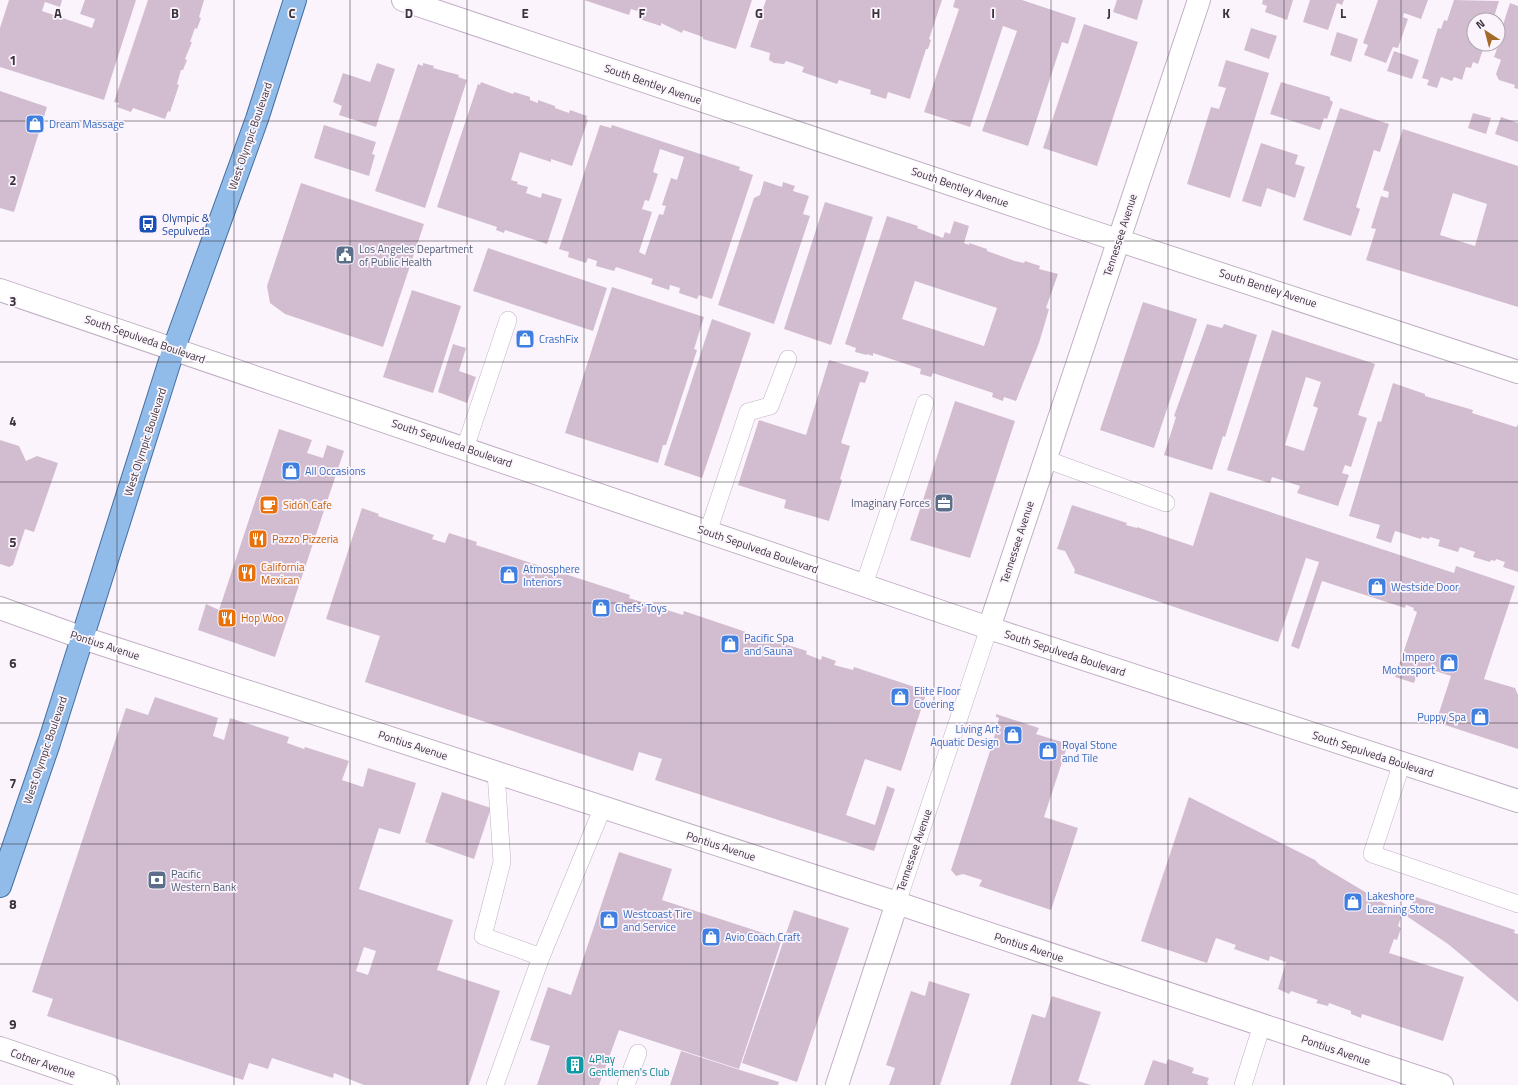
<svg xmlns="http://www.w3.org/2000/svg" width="1518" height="1085" font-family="'Titillium Web',sans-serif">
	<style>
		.building { fill: #d2bdd0; fill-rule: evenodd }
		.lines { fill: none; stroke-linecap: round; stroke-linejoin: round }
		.service-casing { stroke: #c1b0c5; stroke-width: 18 }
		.minor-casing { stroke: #c1b0c5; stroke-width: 24 }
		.secondary-casing { stroke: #c1b0c5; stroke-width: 24 }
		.primary-casing { stroke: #436fa2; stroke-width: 24 }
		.service { stroke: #fff; stroke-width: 17 }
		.minor { stroke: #fff; stroke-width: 22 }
		.secondary { stroke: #fff; stroke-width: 22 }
		.primary { stroke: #91bce9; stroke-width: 22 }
		.grid { fill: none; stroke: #3a333b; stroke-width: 1; stroke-opacity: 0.55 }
		.labels { text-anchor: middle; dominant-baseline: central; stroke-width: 3.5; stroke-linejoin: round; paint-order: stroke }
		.street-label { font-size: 11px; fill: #3a333b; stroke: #fcf4fd }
		.shop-label { font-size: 11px; fill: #366cbe; stroke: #fcf4fd; text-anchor: start }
		.transit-label { font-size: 11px; fill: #164399; stroke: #fcf4fd; text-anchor: start }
		.service-label { font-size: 11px; fill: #4e5e75; stroke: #fcf4fd; text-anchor: start }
		.food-label { font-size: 11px; fill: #c56008; stroke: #fcf4fd; text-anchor: start }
		.culture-label { font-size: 11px; fill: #0d838f; stroke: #fcf4fd; text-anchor: start }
		.grid-label { font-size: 13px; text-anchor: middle; font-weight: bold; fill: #3a333b; stroke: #fcf4fd; stroke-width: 3.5; stroke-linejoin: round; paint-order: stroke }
	</style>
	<rect width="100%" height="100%" fill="#fcf4fd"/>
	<g class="building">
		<polygon points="9,0 62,0 60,7 45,2 42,11 92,28 95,19 80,14 85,0 136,0 104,100 0,67 0,28"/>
		<polygon points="148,0 204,0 199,17 201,18 197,29 195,28 190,42 192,42 185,59 187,60 183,70 181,70 177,84 179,85 170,112 168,111 165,119 133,108 131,112 117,107 119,103 114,102"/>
		<polygon points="584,0 752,0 736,49 703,39 703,37 683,30 682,33 661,23 661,26 639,19 641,12 631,9 629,15"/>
		<polygon points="766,0 942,0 929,39 931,40 928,49 926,49 910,99 888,92 886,99 870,94 871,90 839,80 837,84 802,72 804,67 786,61 784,64 774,63 769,60 770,53 750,47"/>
		<polygon points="955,0 1022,0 1076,18 1068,44 1062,42 1028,146 982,131 1017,31 1003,26 970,127 924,112 959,9 953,7"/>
		<polygon points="1117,0 1143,0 1137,20 1113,12"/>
		<polygon points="1263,0 1293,0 1287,20 1265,12 1267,6 1262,4"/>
		<polygon points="1310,0 1344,0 1342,5 1337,3 1328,30 1303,22"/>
		<polygon points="1378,0 1428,0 1421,19 1404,13 1403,17 1408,19 1398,48 1393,47 1386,63 1364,55 1368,45 1363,43"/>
		<polygon points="1454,0 1499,1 1493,20 1474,20 1474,44 1485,44 1478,64 1473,62 1471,68 1466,67 1462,80 1454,77 1452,81 1441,77 1437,88 1427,85 1429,80 1422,78 1438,28 1441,29 1444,20 1447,21"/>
		<polygon points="1510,3 1518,6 1518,89 1514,88 1515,85 1499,80 1496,74 1501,60 1494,57 1503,32 1501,31"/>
		<polygon points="1084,24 1138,42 1097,166 1043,148"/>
		<polygon points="1251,28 1277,36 1269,59 1244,50"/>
		<polygon points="1337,32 1358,39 1351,62 1330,55"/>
		<polygon points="1394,51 1419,60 1412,79 1387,71"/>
		<polygon points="1226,60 1269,73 1230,198 1187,184 1211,107 1219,109 1226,88 1218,86"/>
		<polygon points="377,63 395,69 376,127 339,115 342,106 333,102 343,73 370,82"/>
		<polygon points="423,63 434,66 433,68 459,75 458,77 467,80 425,208 375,191 418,64 423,66"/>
		<polygon points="481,82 513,94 514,92 530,97 530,100 538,103 538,100 555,106 555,108 569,113 570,110 587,116 586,119 588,120 572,166 551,159 551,162 520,152 511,180 518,182 517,184 528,187 526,193 541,198 542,193 562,199 547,244 505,230 504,233 496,230 497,227 437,207 478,84 480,85"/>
		<polygon points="1281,82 1330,97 1330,100 1333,102 1327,119 1324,118 1320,130 1270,114"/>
		<polygon points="0,91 47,107 14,212 0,208"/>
		<polygon points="1340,108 1389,124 1380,152 1374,150 1356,207 1360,209 1351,236 1303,220"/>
		<polygon points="1473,113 1491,118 1486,134 1468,128"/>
		<polygon points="1501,117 1518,123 1518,142 1495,134"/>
		<polygon points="324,125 376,142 372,154 375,155 369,176 314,158"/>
		<path d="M600 125 611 128 612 125 740 167 739 170 753 175 712 299 699 295 697 299 679 293 680 288 670 285 669 290 651 284 653 279 616 267 614 271 596 266 597 261 588 258 586 263 568 257 569 252 559 249ZM660 149 684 157 677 180 671 178 662 205 666 206 663 215 659 214 645 255 639 252 652 212 642 209 645 200 649 201 658 174 653 172Z"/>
		<path d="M1403 129 1518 166V307L1366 260 1376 229 1371 228 1381 196 1388 198 1389 192 1383 190ZM1453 193 1487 204 1475 246 1440 235Z"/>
		<polygon points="1261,143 1298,155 1295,164 1305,167 1295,198 1267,188 1261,207 1242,201"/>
		<polygon points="764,181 782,187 783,182 795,186 793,191 809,196 803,214 810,216 774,324 718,305 754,198 760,195"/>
		<polygon points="301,183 424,224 383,347 285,314 270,303 267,286"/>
		<polygon points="825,202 873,217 831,345 784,329"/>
		<path d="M887 216 918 226 917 228 943 238 945 232 950 234 954 221 969 226 964 243 969 245V243L987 249V251L1015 261 1024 263 1025 261 1040 266 1039 269 1058 274 1046 308 1049 309 1039 343 1016 401 1004 397 1003 401 992 397 993 393 933 373 931 377 920 374 921 369 873 353V356L867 354V355L855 352 856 348 845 344ZM915 281 997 308 984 346 902 319Z"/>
		<polygon points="488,248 607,288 593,331 473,291"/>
		<polygon points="612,287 704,317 694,349 697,350 666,445 663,445 658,463 565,433"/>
		<polygon points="412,290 461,306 433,393 383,377"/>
		<polygon points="1143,302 1197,319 1154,448 1100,430"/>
		<polygon points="712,319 751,333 702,478 664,465"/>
		<polygon points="1207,324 1222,328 1224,324 1257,335 1225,437 1223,436 1212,470 1164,455 1176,417 1174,416"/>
		<path d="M1272 330 1375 364 1358 415 1367 418 1351 467 1345 465 1342 473 1349 475 1338 506 1297 493 1300 486 1272 477 1270 483 1227 470ZM1306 377 1321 382 1313 406 1318 408 1304 451 1285 445Z"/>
		<polygon points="453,344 466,348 459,371 476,377 467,403 438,392"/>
		<polygon points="829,360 869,372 865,383 860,382 841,443 850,446 840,479 842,480 829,521 784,508 786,500 738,485 759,420 806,435"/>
		<polygon points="1393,383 1425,394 1425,396 1473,410 1472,413 1516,427 1518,425 1518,572 1503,567 1505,562 1496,559 1495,561 1491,560 1490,562 1473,557 1475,552 1460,547 1458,552 1438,546 1440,540 1430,537 1429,539 1422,537 1421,539 1395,531 1391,543 1376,538 1380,525 1349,516 1378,421 1381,422"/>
		<polygon points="955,401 1015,421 970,558 910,540"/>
		<polygon points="279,429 312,440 307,453 323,458 327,445 344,451 275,657 198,630 206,604 219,610"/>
		<polygon points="0,440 19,446 26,461 37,456 58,463 34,532 25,529 13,565 9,567 0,564"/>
		<polygon points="1210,492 1454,573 1456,566 1515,586 1484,679 1515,688 1518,695 1518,749 1436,722 1451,676 1420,666 1414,683 1395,677 1417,612 1413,610 1414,608 1406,605 1405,608 1322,581 1299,649 1291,646 1319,562 1306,558 1278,642 1074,573 1075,570 1065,551 1057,549 1072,505 1127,523 1126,525 1137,528 1137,527 1193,546"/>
		<polygon points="362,508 379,514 378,516 434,535 432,539 445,543 449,533 477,542 476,545 630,595 629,598 683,615 684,611 746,632 745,635 774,644 775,641 807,651 806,654 821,660 822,656 836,661 834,665 853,670 854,667 927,691 901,771 865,759 846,815 875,825 887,786 895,789 874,851 655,780 662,759 639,752 633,771 365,682 380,636 326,619"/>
		<path d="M155 697 218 718 213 736 224 740 230 718 289 737 287 743 304 749 305 747 349 761 342 780 363 787 368 768 416 783 400 834 379 828 359 889 453 920 437 970 500 991 469 1085H364L334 1073 333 1078 272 1058 268 1069 249 1063 243 1080 47 1016 53 999 32 992 126 708 148 715ZM364 947 376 951 368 975 356 971Z"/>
		<polygon points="996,714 1039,728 1036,734 1068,744 1044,817 1078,828 1051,910 979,886 982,880 963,874 956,876 951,870 992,745 999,718 996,717"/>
		<polygon points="442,792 491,808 474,859 425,842"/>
		<polygon points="1189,797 1315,860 1320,865 1402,914 1398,926 1401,928 1397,940 1394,939 1389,953 1464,977 1443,1041 1362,1014 1361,1018 1351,1014 1351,1011 1329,1003 1328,1006 1316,1003 1318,1000 1291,991 1289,994 1278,989 1286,962 1270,956 1269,961 1234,949 1236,945 1216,938 1207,963 1141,941"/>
		<polygon points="619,852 672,869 662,900 782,939 739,1069 619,1030 599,1085 537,1085 550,1046 530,1040 548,987 571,995"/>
		<polygon points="1416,897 1515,930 1514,933 1518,934 1518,1002 1448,944 1405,915"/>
		<polygon points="794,910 849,928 797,1082 742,1063"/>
		<polygon points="929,981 970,994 940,1085 889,1085 895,1068 886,1065 911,991 925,996"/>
		<polygon points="1052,996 1101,1012 1078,1081 1091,1085 1010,1085 1032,1014 1045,1018"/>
		<polygon points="681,1051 740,1070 779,1082 778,1085 670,1085"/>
		<polygon points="1168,1059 1194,1068 1192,1073 1209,1078 1207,1083 1209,1085 1144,1085 1153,1060 1166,1064"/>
	</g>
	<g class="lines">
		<g class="service-casing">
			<g id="service">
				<polyline points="465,448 508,320"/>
				<polyline points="1045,459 1166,503"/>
				<polyline points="708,532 748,412 770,406 788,359"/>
				<polyline points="864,585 925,403"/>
				<polyline points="1402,763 1372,854 1518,904"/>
				<polyline points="496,772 502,862 483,936 541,957"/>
				<polyline points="897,903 989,628"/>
				<polyline points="495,1085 541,957 603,807"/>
				<polyline points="626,1085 638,1053"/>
				<polyline points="1243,1085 1262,1025"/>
			</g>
		</g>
		<g class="minor-casing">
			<g id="minor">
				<polyline points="403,0 1072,225 1518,372"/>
				<polyline points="0,608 83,638 897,903 1442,1085"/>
				<polyline points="989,628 1199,0"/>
				<polyline points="837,1085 897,903"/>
			</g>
		</g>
		<g class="secondary-casing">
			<g id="secondary">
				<polyline points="0,290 989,628 1518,801"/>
				<polyline points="0,1048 108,1085"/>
			</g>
		</g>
		<g class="primary-casing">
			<polyline id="primary" points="0,886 49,743 174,348 257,119 295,0"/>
		</g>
		<use href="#service" class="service"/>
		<use href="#minor" class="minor"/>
		<use href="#secondary" class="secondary"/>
		<use href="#primary" class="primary"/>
	</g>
	<path class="grid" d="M117 0V1085M234 0V1085M350 0V1085M467 0V1085M584 0V1085M701 0V1085M817 0V1085M934 0V1085M1051 0V1085M1168 0V1085M1284 0V1085M1401 0V1085M0 121H1518M0 241H1518M0 362H1518M0 482H1518M0 603H1518M0 723H1518M0 844H1518M0 964H1518"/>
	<defs>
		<g id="shop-square" transform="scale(1)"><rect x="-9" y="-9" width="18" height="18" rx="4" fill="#3f7fe0" stroke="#fcf4fd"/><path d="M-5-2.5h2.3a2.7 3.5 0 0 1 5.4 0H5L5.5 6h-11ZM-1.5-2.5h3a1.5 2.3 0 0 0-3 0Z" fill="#fff"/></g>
		<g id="bus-square" transform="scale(1)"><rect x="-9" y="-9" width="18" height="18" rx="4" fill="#1a4fb4" stroke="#fcf4fd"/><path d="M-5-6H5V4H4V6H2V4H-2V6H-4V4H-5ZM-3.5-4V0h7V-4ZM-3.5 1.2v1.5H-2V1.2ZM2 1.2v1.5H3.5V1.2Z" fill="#fff"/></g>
		<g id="civic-square" transform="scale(1)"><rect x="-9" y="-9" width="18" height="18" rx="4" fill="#5c6f8a" stroke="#fcf4fd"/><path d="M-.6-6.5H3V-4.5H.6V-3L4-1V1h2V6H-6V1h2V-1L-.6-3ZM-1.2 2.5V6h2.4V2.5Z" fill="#fff"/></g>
		<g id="office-square" transform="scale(1)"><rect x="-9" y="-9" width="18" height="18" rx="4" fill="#5c6f8a" stroke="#fcf4fd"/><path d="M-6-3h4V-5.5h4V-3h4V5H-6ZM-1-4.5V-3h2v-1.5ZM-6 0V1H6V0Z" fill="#fff"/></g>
		<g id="cafe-square" transform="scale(1)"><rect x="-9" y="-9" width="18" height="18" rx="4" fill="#e8710a" stroke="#fcf4fd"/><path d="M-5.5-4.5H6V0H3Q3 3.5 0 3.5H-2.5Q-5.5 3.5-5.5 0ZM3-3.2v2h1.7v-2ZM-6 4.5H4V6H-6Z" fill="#fff"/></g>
		<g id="restaurant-square" transform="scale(1)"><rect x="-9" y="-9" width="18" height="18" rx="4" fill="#e8710a" stroke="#fcf4fd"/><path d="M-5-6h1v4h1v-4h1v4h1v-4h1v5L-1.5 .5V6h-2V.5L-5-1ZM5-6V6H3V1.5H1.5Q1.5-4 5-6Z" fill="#fff"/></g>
		<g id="bank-square" transform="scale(1)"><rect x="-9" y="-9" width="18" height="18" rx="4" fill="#5c6f8a" stroke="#fcf4fd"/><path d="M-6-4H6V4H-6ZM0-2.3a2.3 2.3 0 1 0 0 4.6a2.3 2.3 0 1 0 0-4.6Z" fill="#fff"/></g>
		<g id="building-square" transform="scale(1)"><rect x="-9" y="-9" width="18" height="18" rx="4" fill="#0f9aa8" stroke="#fcf4fd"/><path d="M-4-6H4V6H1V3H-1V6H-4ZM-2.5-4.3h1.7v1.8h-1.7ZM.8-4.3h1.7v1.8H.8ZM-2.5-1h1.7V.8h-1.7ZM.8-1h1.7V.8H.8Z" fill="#fff"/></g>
	</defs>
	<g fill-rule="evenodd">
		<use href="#shop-square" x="35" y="124"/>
		<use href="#bus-square" x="148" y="224"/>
		<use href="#civic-square" x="345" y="255"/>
		<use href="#shop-square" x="525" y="339"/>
		<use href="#shop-square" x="291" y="471"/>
		<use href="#office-square" x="944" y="503"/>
		<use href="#cafe-square" x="269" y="505"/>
		<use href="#restaurant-square" x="258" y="539"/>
		<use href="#restaurant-square" x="247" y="573"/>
		<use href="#shop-square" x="509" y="575"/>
		<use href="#shop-square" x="1377" y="587"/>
		<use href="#shop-square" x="601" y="608"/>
		<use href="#restaurant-square" x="227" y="618"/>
		<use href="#shop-square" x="730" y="644"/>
		<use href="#shop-square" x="1449" y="663"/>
		<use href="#shop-square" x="900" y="697"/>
		<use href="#shop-square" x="1480" y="717"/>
		<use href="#shop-square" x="1013" y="735"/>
		<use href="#shop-square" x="1048" y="751"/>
		<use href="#bank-square" x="157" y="880"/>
		<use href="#shop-square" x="1353" y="902"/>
		<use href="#shop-square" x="609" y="920"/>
		<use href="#shop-square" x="711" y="937"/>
		<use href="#building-square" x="575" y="1065"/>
	</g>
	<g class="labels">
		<g class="street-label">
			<text transform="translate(653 84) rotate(19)">South Bentley Avenue</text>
			<text transform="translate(250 136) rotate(-71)">West Olympic Boulevard</text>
			<text transform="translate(960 187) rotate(19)">South Bentley Avenue</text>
			<text transform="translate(1120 235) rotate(-72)">Tennessee Avenue</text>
			<text transform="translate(1268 288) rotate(18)">South Bentley Avenue</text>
			<text transform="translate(145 339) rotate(19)">South Sepulveda Boulevard</text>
			<text transform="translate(145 442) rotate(-72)">West Olympic Boulevard</text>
			<text transform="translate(452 443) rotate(19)">South Sepulveda Boulevard</text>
			<text transform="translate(1017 542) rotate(-72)">Tennessee Avenue</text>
			<text transform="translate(758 549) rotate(19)">South Sepulveda Boulevard</text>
			<text transform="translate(105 645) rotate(18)">Pontius Avenue</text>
			<text transform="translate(1065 653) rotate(18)">South Sepulveda Boulevard</text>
			<text transform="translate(413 745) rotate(18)">Pontius Avenue</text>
			<text transform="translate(45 750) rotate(-71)">West Olympic Boulevard</text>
			<text transform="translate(1373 754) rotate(18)">South Sepulveda Boulevard</text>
			<text transform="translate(721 846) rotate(18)">Pontius Avenue</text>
			<text transform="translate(914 850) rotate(-71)">Tennessee Avenue</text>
			<text transform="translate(1029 947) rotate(18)">Pontius Avenue</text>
			<text transform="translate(1336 1050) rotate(19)">Pontius Avenue</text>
			<text transform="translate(43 1063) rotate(19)">Cotner Avenue</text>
		</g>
		<g class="shop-label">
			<text x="49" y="124">Dream Massage</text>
			<text x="539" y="339">CrashFix</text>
			<text x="305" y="471">All Occasions</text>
			<text x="523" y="569">Atmosphere<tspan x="523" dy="13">Interiors</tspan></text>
			<text x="1391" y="587">Westside Door</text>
			<text x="615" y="608">Chefs' Toys</text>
			<text x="744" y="638">Pacific Spa<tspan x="744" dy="13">and Sauna</tspan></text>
			<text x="1435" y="657" text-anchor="end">Impero<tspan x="1435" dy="13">Motorsport</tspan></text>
			<text x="914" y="691">Elite Floor<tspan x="914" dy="13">Covering</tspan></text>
			<text x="1466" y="717" text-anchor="end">Puppy Spa</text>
			<text x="999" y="729" text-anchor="end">Living Art<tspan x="999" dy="13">Aquatic Design</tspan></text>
			<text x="1062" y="745">Royal Stone<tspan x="1062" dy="13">and Tile</tspan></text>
			<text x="1367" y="896">Lakeshore<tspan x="1367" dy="13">Learning Store</tspan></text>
			<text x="623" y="914">Westcoast Tire<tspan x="623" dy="13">and Service</tspan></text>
			<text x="725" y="937">Avio Coach Craft</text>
		</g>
		<g class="transit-label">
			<text x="162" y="218">Olympic &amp;<tspan x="162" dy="13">Sepulveda</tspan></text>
		</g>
		<g class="service-label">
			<text x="359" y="249">Los Angeles Department<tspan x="359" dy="13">of Public Health</tspan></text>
			<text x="930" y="503" text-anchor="end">Imaginary Forces</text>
			<text x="171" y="874">Pacific<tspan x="171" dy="13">Western Bank</tspan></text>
		</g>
		<g class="food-label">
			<text x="283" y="505">Sidóh Cafe</text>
			<text x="272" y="539">Pazzo Pizzeria</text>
			<text x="261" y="567">California<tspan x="261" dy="13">Mexican</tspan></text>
			<text x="241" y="618">Hop Woo</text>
		</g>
		<g class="culture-label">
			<text x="589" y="1059">4Play<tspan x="589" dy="13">Gentlemen's Club</tspan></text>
		</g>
	</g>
	<g class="grid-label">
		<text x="58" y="18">A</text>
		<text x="175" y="18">B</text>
		<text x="292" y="18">C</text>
		<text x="409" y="18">D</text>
		<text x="525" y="18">E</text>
		<text x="642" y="18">F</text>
		<text x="759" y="18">G</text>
		<text x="876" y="18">H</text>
		<text x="993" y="18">I</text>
		<text x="1109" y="18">J</text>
		<text x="1226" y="18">K</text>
		<text x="1343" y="18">L</text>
		<text x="13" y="65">1</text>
		<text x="13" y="185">2</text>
		<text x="13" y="306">3</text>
		<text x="13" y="426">4</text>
		<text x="13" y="547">5</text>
		<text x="13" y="668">6</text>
		<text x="13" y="788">7</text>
		<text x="13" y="909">8</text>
		<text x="13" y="1029">9</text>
	</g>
	<g transform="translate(1486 32) rotate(324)"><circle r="19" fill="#fcf4fd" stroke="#aea7af"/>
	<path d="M0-3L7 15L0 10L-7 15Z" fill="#a36a28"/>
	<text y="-6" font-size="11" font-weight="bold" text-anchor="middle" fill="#3a333b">N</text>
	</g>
</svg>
